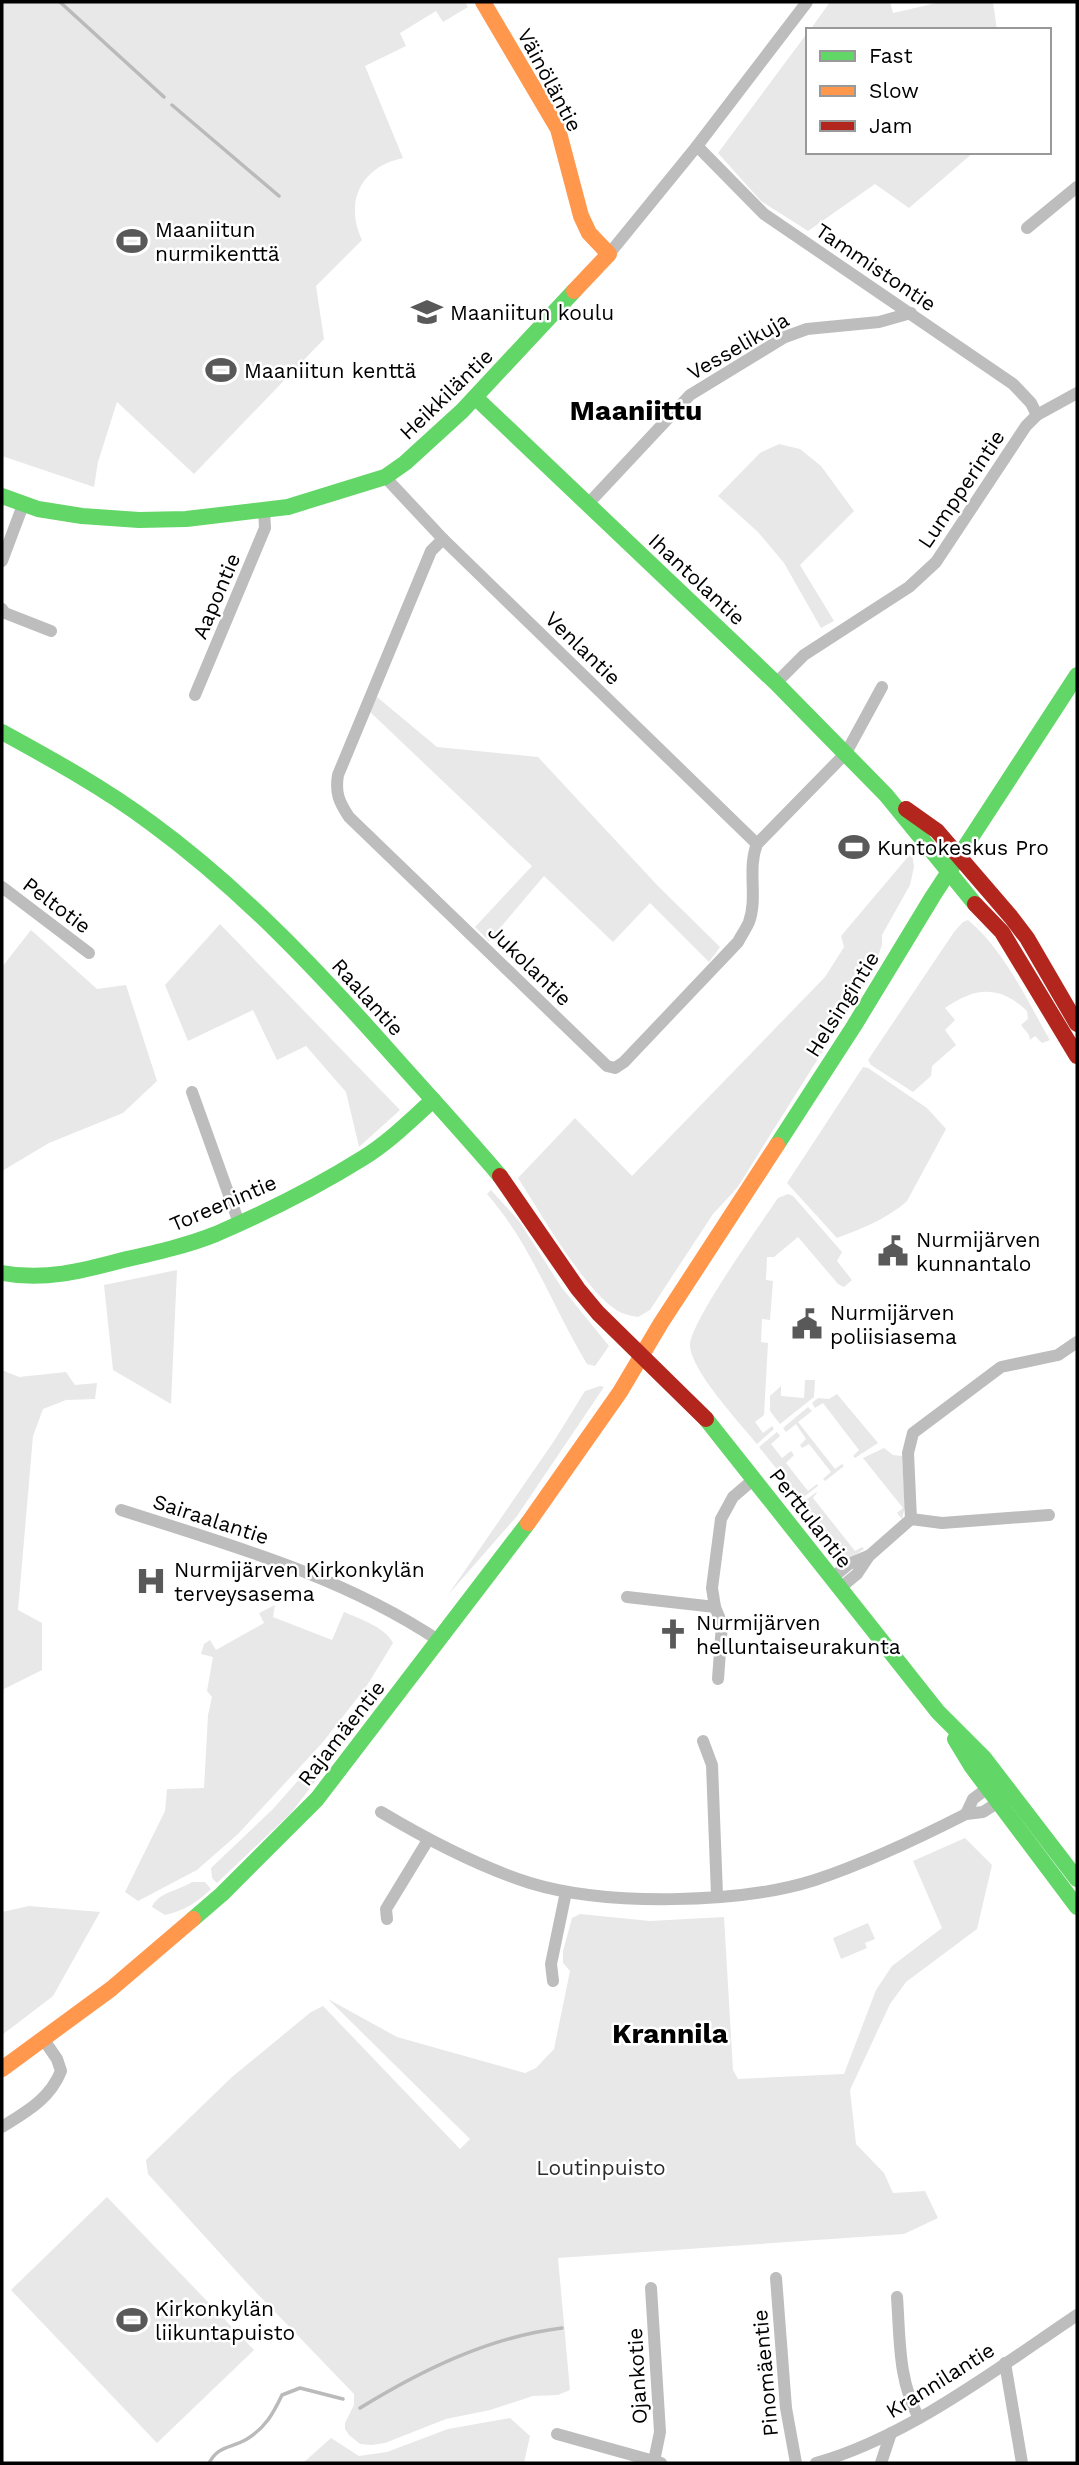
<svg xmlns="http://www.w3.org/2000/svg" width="1079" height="2465" font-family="'Work Sans',sans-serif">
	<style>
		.green { fill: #e8e8e8 }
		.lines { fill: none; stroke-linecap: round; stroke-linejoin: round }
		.stream { stroke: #bababa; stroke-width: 3.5 }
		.street { stroke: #bdbdbd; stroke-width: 12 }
		.fast { stroke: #63d668; stroke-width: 16 }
		.slow { stroke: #ff974d; stroke-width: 16 }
		.jam { stroke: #b3261e; stroke-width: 16 }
		.labels { text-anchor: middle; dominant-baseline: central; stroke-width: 5; stroke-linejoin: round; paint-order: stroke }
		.street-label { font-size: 21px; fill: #000; stroke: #fff }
		.poi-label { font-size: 21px; fill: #000; stroke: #fff; text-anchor: start }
		.park-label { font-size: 21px; fill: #2c2c2c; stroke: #fff }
		.district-label { font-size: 28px; font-weight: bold; fill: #000; stroke: #fff }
	</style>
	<rect width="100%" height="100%" fill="#fff"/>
	<g class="green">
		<path d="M2 2H465L468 7 443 22 436 11 400 33 406 46 365 66 403 158C361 167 344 201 362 240L316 286 324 339 194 474 117 402 98 462 94 487 2 456Z"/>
		<polygon points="830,2 890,2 893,13 941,2 993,2 997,30 810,30"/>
		<polygon points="808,32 808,152 974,152 909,208 875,184 808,231 761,201 718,153"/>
		<polygon points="779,444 800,449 821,466 854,511 800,565 834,621 821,628 784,563 758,532 718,496 760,453"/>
		<polygon points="377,697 437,747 538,757 658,886 720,947 709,962 650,903 613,942 544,876 489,941 475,927 532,866 369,711"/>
		<path d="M912 852 914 867 910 885 882 935V945L873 971 737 1188 713 1214 650 1310 638 1317C633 1316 627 1315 622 1313 589 1299 539 1210 518 1178L575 1118 632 1176 825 977 844 947 841 936Z"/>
		<path d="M968 920C1005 951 1026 999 1050 1040L1042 1043 1035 1036 1030 1040 1029 1035 1021 1025 1028 1019 1027 1011C999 985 976 987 945 1008L955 1020 945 1030 956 1045 932 1066 931 1076 913 1092 871 1065 868 1060 954 932 963 922Z"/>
		<polygon points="220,924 400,1110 359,1147 346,1092 306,1046 277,1060 253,1010 188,1041 165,985"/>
		<polygon points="31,930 97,989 126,985 157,1081 123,1113 49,1143 2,1171 2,967"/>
		<path d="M863 1067 868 1068 927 1108 946 1129 907 1201C887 1219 861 1229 837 1238L787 1183Z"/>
		<path d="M491 1190 519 1221 562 1288 609 1346 595 1366 587 1364C553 1308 531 1244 487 1194Z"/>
		<path d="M788 1194 793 1196 842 1252 837 1261 852 1280 844 1287 838 1284 798 1237 774 1257H767L766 1280 773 1281 770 1320 762 1319 761 1342 768 1343 764 1415 755 1422 763 1433 772 1426 774 1429 757 1444C740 1423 692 1372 690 1346 688 1325 762 1222 778 1198Z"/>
		<polygon points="177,1270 171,1404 113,1370 104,1285"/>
		<polygon points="2,1370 19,1377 66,1372 75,1385 97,1383 95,1399 66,1400 43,1409 33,1436 18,1610 42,1623 42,1670 2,1690"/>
		<polygon points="805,1380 815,1380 814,1397 780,1424 770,1411 770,1396 781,1386 781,1396 804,1398"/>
		<polygon points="600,1386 604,1387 517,1516 448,1595 554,1441 585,1391"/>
		<polygon points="837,1394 878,1443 855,1458 853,1456 859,1450 823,1403 815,1408 812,1403 818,1398 829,1399"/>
		<polygon points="808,1407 812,1411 798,1422 835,1469 842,1464 844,1466 825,1481 823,1479 831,1472 809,1444 802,1448 800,1445 806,1439 796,1424 786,1432 783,1428"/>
		<polygon points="777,1432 780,1436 771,1444 782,1458 791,1451 794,1455 786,1463 808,1491 817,1484 818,1486 801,1499 759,1447"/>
		<polygon points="884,1448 893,1455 902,1456 905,1507 902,1519 897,1513 903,1508 863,1458"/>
		<polygon points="818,1491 813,1498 855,1551 862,1547 864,1549 848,1560 803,1502"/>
		<path d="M275 1605 273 1617 332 1640 344 1612C360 1619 385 1627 393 1643L366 1687 323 1742 238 1834 197 1870 138 1901 125 1892 165 1811 167 1789 204 1788 208 1715 212 1697 207 1691 213 1657 201 1654 204 1644 210 1640 216 1650 264 1623 259 1613Z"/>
		<polygon points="355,1716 358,1719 334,1757 291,1813 217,1883 212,1878 211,1868 273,1809"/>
		<polygon points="965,1838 992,1865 977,1929 906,1982 890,2004 850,2090 856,2144 884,2173 893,2193 925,2191 938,2218 904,2234 558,2258 570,2390 558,2395 533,2396 490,2410 446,2419 385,2443 372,2445 360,2444 349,2435 345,2429 345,2423 354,2405 354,2394 247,2283 148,2174 146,2160 232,2077 311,2012 323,2006 460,2149 470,2139 328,1999 397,2037 525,2073 536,2068 554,2049 570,1971 563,1963 563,1951 572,1918 580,1914 650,1921 724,1917 733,2070 738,2079 844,2074 876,1990 892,1966 942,1928 913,1861"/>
		<path d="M192 1882H205L211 1889C196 1903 186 1910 165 1915L152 1907C157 1893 180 1890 192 1882Z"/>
		<polygon points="29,1906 100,1912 53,1996 2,2035 2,1912"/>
		<polygon points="868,1923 875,1939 865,1943 867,1948 841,1959 833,1938"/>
		<polygon points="107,2197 254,2350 157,2443 11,2290"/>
		<polygon points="510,2418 530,2436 524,2463 303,2463 331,2438 359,2456 387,2452 448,2429"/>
	</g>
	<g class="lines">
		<g class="stream">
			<polyline points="60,2 164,97"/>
			<polyline points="172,105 279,196"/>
			<path d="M360 2408C422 2370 489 2337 562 2328"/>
			<path d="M209 2463C219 2445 230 2449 247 2439 265 2428 273 2414 282 2395L300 2388 343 2399"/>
		</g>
		<g class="street">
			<polyline points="697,146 764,214 1013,384 1031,403 1037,415"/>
			<polyline points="1027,228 1077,187"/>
			<polyline points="609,254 697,146 807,2"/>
			<polyline points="385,477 443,539 757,844"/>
			<polyline points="587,505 690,395 785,337 807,329 879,322 911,313"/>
			<path d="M443 539 431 551 338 775C335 793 339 802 349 817L607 1066 615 1068 624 1062 738 942C741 936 746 929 749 922 758 897 747 869 757 844L846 753 882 687"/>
			<polyline points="2,561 23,505"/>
			<polyline points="2,609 5,613 51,631"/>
			<polyline points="776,683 804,655 909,587 936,562 1026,426 1037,415 1077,393"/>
			<polyline points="195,695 265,528 264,510"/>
			<polyline points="2,887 89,953"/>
			<polyline points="192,1092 239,1223"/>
			<path d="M121 1510C230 1545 342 1576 438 1640"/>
			<polyline points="911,1519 942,1523 1049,1515"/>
			<polyline points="831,1579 849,1564 868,1556"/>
			<polyline points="839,1589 857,1574 869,1556 911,1519 908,1453 913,1433 1001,1367 1058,1355 1077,1342"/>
			<polyline points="627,1597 715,1607"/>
			<polyline points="718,1679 722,1624 715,1607 712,1588 721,1519 733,1497 754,1479"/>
			<polyline points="703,1741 712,1765 717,1895"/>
			<path d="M381 1812C428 1840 477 1866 530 1883 605 1906 740 1904 815 1880 866 1863 917 1839 966 1814L983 1812 1005 1798"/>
			<polyline points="966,1814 973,1799 993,1784"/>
			<polyline points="387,1919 386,1909 428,1840"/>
			<polyline points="553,1981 551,1964 566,1892"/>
			<path d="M2 2127C26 2112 50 2099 61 2071L57 2059 44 2040"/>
			<polyline points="776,2278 786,2408 796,2463"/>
			<polyline points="651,2288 660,2432 654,2461"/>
			<path d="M897 2297C900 2338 898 2381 919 2418"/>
			<polyline points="1005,2363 1022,2463"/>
			<polyline points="557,2434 661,2463"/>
			<path d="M816 2463C908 2437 998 2368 1077 2315"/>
			<polyline points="881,2463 891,2433"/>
		</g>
		<g class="fast">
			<polyline points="476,398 776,683 886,795 975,904"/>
			<polyline points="2,496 38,509 82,516 139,520 186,519 288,507 385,477 405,463 462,411 574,291"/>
			<path d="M2 732C53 760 104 788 151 823 244 891 322 975 398 1061 432 1099 467 1137 500 1176"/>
			<polyline points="777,1145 854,1026 933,896 1077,675"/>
			<path d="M2 1273C44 1281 82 1271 123 1260 154 1253 186 1246 216 1234 262 1214 320 1185 363 1158 389 1142 411 1120 433 1100"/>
			<polyline points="706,1419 938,1712 984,1758 1077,1879"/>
			<polyline points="955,1739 972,1767 1077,1907"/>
			<polyline points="193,1919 222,1894 317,1799 528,1523"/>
		</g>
		<g class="slow">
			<polyline points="483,2 558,129 581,216 589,233 609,254 574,291"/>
			<polyline points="528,1523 620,1392 661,1323 777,1145"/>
			<polyline points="2,2069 111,1989 193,1919"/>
		</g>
		<g class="jam">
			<polyline points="906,809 937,831 1011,917 1027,938 1077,1024"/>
			<polyline points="975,904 1002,932 1077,1056"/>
			<polyline points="500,1176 578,1289 598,1313 706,1419"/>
		</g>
	</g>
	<defs>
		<g id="stadium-bare" transform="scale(2.415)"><path d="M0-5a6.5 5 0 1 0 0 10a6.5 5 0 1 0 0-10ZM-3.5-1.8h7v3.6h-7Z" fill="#595959" stroke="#fff" stroke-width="2.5" paint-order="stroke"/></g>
		<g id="school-bare" transform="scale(2.415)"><path d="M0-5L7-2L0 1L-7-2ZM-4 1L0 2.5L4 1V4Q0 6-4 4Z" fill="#595959" stroke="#fff" stroke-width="2.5" paint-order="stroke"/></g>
		<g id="civic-bare" transform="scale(2.415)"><path d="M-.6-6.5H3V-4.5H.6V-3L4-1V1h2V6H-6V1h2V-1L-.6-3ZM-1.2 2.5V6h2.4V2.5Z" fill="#595959" stroke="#fff" stroke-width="2.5" paint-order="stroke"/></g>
		<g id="hospital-bare" transform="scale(2.415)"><path d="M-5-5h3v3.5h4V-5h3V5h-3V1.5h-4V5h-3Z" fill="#595959" stroke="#fff" stroke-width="2.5" paint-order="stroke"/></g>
		<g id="church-bare" transform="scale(2.415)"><path d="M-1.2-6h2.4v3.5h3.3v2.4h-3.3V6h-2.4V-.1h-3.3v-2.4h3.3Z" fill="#595959" stroke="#fff" stroke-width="2.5" paint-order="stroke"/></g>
	</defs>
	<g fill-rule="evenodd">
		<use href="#stadium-bare" x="132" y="241"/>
		<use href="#school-bare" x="427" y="312"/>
		<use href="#stadium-bare" x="221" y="370"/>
		<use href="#stadium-bare" x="854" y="847"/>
		<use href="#civic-bare" x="893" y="1251"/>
		<use href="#civic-bare" x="807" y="1324"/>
		<use href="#hospital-bare" x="151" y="1581"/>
		<use href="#church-bare" x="673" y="1634"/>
		<use href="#stadium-bare" x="132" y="2320"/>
	</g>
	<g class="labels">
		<g class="street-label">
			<text transform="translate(550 80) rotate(62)">Väinöläntie</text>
			<text transform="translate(876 267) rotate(34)">Tammistontie</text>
			<text transform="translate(738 346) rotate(-30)">Vesselikuja</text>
			<text transform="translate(446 394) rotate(-44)">Heikkiläntie</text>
			<text transform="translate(961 489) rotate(-56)">Lumpperintie</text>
			<text transform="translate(697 579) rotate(43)">Ihantolantie</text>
			<text transform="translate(216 596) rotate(-67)">Aapontie</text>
			<text transform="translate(583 648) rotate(44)">Venlantie</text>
			<text transform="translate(57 905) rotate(37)">Peltotie</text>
			<text transform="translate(530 965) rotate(44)">Jukolantie</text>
			<text transform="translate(368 997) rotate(48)">Raalantie</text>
			<text transform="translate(842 1004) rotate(-58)">Helsingintie</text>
			<text transform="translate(223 1203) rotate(-23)">Toreenintie</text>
			<text transform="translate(811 1518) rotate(52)">Perttulantie</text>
			<text transform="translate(211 1519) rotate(18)">Sairaalantie</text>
			<text transform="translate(341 1733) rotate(-52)">Rajamäentie</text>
			<text transform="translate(765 2373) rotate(-95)">Pinomäentie</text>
			<text transform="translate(637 2376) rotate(-93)">Ojankotie</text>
			<text transform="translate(940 2380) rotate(-32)">Krannilantie</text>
		</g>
		<g class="poi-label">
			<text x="155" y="229">Maaniitun<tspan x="155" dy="24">nurmikenttä</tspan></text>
			<text x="450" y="312">Maaniitun koulu</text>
			<text x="244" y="370">Maaniitun kenttä</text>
			<text x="877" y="847">Kuntokeskus Pro</text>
			<text x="916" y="1239">Nurmijärven<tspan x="916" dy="24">kunnantalo</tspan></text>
			<text x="830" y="1312">Nurmijärven<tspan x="830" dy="24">poliisiasema</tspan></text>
			<text x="174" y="1569">Nurmijärven Kirkonkylän<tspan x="174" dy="24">terveysasema</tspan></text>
			<text x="696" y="1622">Nurmijärven<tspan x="696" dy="24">helluntaiseurakunta</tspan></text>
			<text x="155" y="2308">Kirkonkylän<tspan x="155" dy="24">liikuntapuisto</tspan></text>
		</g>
		<g class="park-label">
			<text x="601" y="2167">Loutinpuisto</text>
		</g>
		<g class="district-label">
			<text x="636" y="410">Maaniittu</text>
			<text x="670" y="2033">Krannila</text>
		</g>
	</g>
	<rect width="1079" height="2465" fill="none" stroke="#000000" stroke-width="7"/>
	<rect x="806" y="28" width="245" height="126" fill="#ffffff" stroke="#999999" stroke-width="2"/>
	<rect x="820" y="51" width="35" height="10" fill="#63d668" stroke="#999999" stroke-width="2"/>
	<text x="869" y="63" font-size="21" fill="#000000">Fast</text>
	<rect x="820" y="86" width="35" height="10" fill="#ff974d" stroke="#999999" stroke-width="2"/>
	<text x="869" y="98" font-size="21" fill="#000000">Slow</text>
	<rect x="820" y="121" width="35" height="10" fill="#b3261e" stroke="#999999" stroke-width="2"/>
	<text x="869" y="133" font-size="21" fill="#000000">Jam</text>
</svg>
